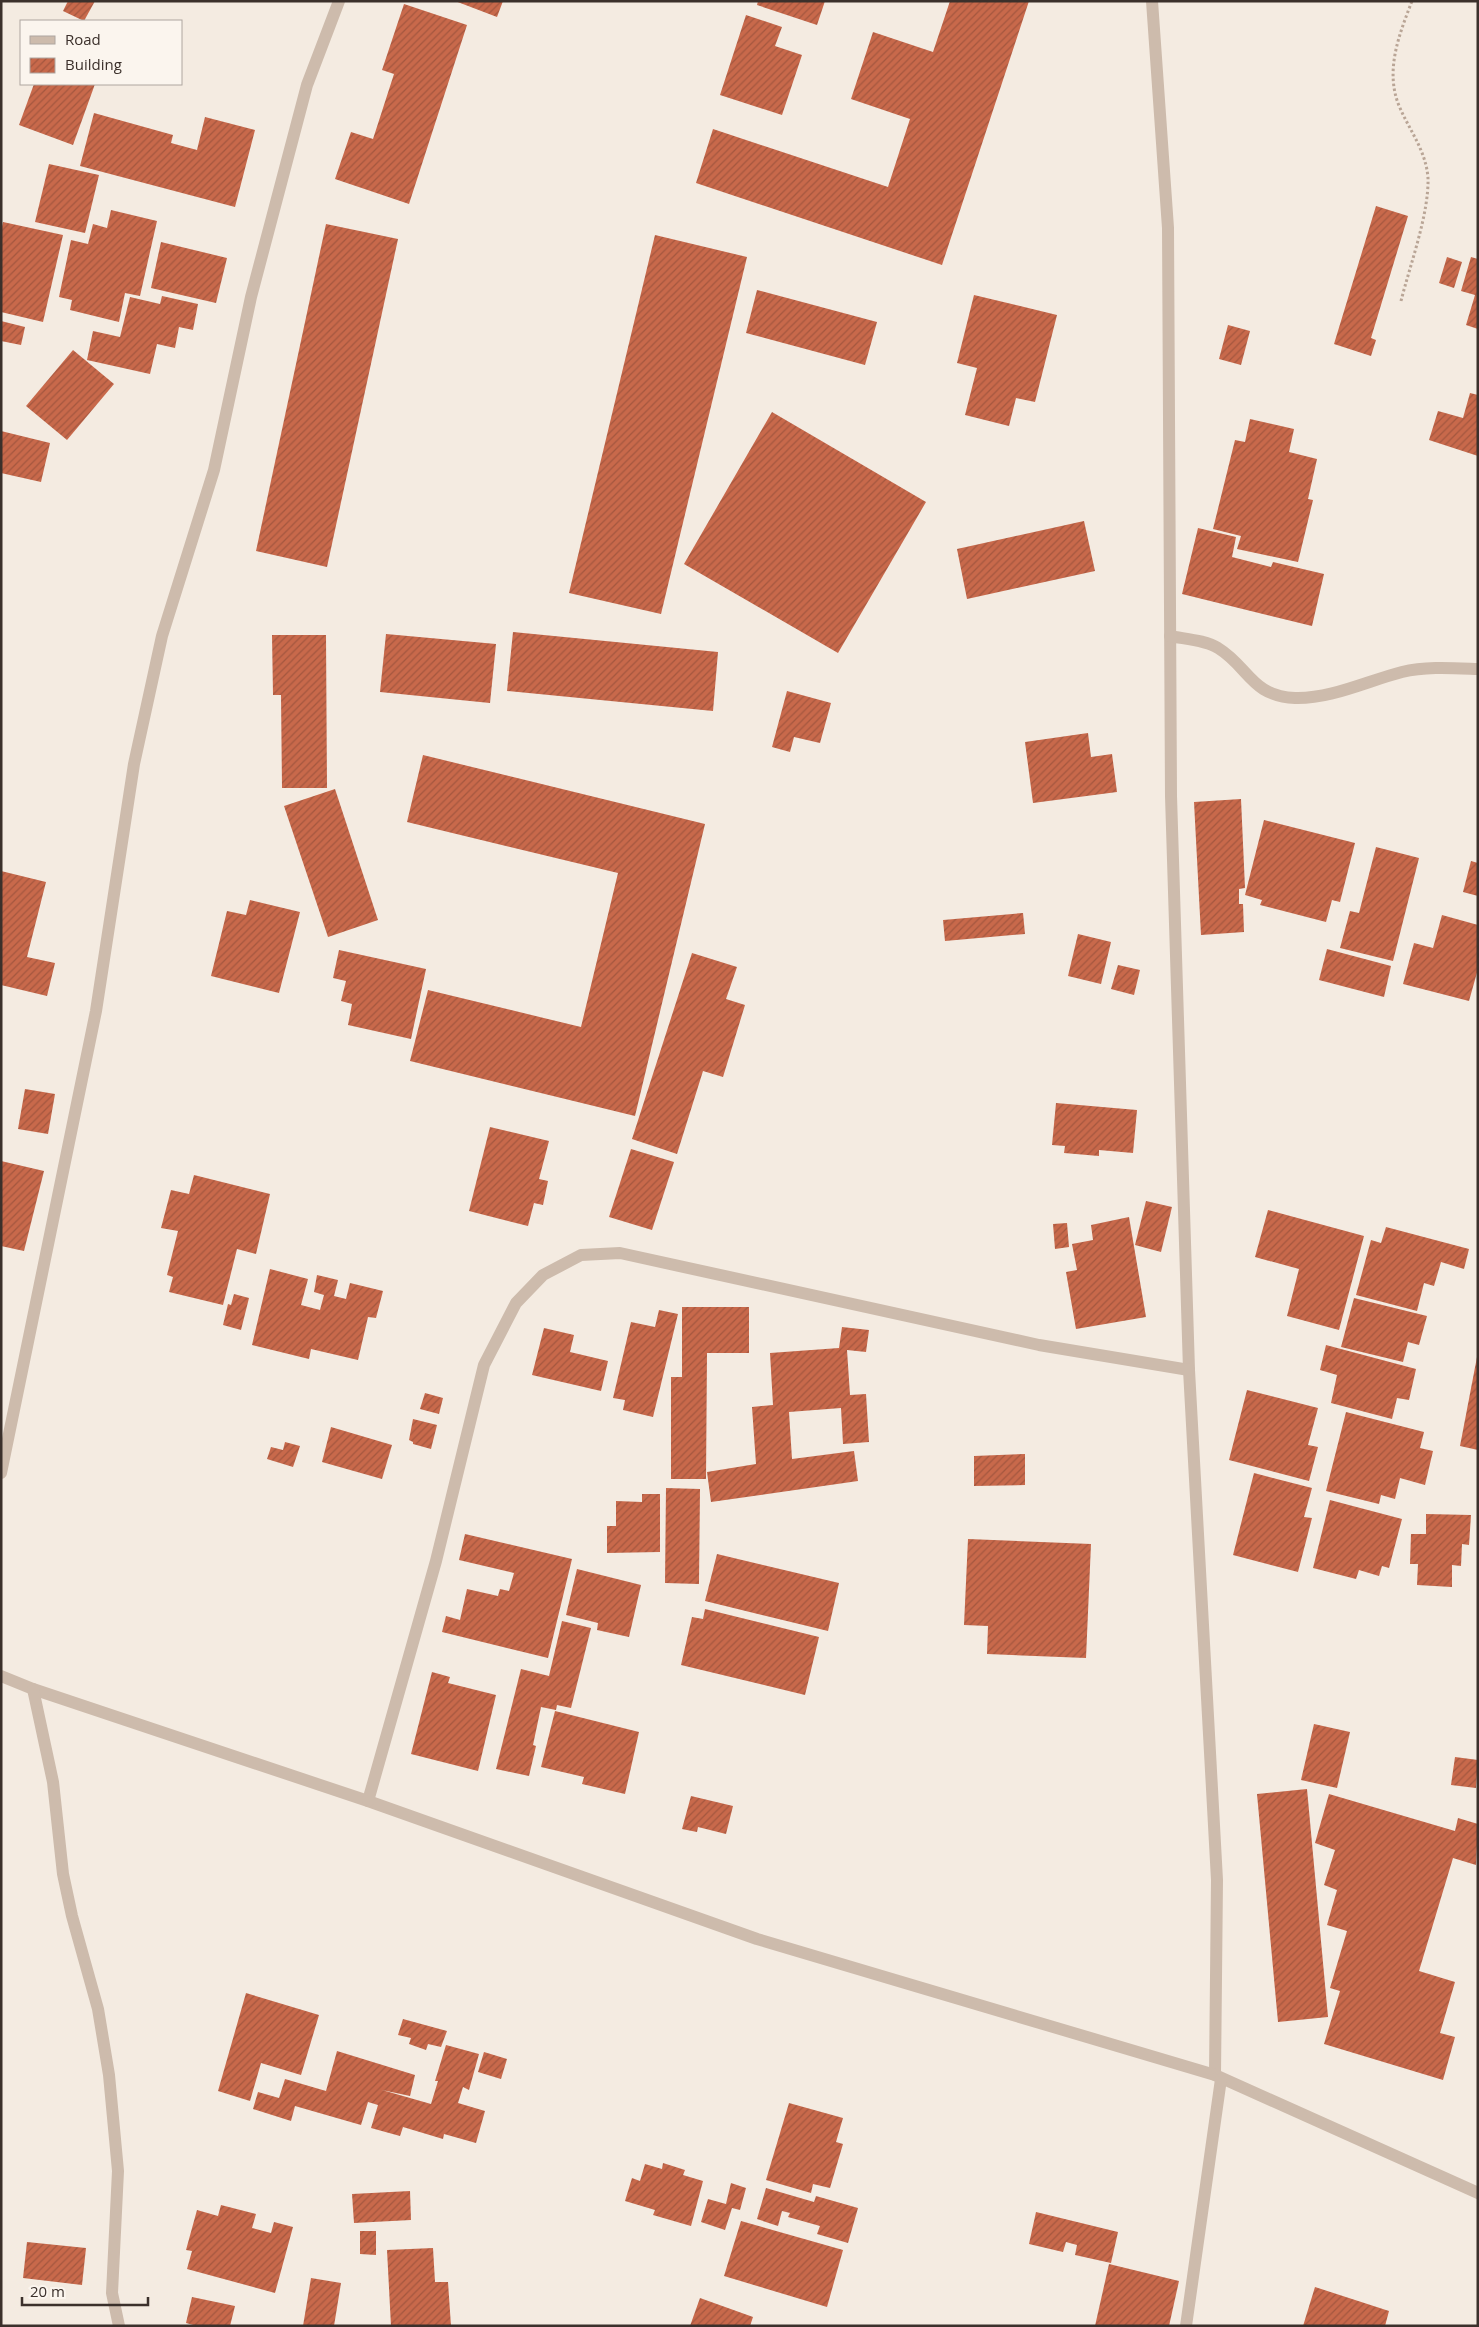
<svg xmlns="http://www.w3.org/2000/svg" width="1479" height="2327" font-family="'Open Sans',sans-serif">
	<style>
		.building { fill: url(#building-hatch) }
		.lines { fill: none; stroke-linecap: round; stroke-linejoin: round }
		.path { stroke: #b9a596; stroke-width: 3; stroke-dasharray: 2.5 2.5; stroke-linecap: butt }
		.minor { stroke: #cdbbac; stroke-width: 12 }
	</style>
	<defs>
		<pattern id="building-hatch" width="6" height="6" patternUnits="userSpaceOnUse" patternTransform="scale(1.25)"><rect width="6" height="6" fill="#c8694b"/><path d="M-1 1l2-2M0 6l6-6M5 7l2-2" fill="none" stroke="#a4573f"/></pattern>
	</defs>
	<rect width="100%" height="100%" fill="#f4ebe1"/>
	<g class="building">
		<polygon points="68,1 95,1 84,21 63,11"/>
		<polygon points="455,1 503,1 497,17"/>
		<polygon points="758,1 825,1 817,25 757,5"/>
		<polygon points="950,1 1029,1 942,265 696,183 713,129 888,187 910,119 851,99 873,32 933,52"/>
		<polygon points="404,4 467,25 409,204 335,179 351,132 373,139 394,74 382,70"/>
		<polygon points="746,15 782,27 775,46 802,55 782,115 720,95"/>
		<polygon points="34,84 95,84 73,145 19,125"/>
		<polygon points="94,113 173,135 171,143 197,150 205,117 255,130 235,207 80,166"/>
		<polygon points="49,164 99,175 85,233 35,222"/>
		<polygon points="1376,206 1408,216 1371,338 1376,340 1371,356 1334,344"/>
		<polygon points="111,210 157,221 140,296 125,293 119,322 70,310 72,300 59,297 71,240 88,244 93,224 107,228"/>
		<polygon points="3,222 63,235 43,322 1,312 1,231"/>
		<polygon points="326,224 398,239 327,567 256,551"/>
		<polygon points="655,235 747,257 661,614 569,593"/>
		<polygon points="161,242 227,258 216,303 151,288"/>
		<polygon points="1447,257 1462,262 1454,288 1439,283"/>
		<polygon points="1471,257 1478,259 1478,329 1466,325 1475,295 1461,291"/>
		<polygon points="757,290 877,322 865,365 746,333"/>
		<polygon points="974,295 1057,315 1035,402 1016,398 1009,426 965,415 977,368 957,363"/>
		<polygon points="162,296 198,304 193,330 179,327 175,348 157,344 150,374 87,360 93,331 120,337 130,297 160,304"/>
		<polygon points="1,321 25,327 21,345 1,341"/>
		<polygon points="1228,325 1250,331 1241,365 1219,359"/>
		<polygon points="73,350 114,384 67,440 26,406"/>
		<polygon points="1470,393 1478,395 1478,456 1429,440 1438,411 1463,418"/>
		<polygon points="772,412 926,502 838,653 684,564"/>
		<polygon points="1250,419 1294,429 1289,452 1317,459 1308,499 1313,500 1298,562 1237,549 1241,536 1213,529 1235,440 1245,442"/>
		<polygon points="1,431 50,443 41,482 1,473"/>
		<polygon points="1084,521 1095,571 967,599 957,549"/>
		<polygon points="1198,528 1236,537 1232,557 1271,567 1273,562 1324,574 1312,626 1182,594"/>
		<polygon points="513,632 718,652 713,711 507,691"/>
		<polygon points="386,634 496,644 490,703 380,692"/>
		<polygon points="272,635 326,635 327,788 282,788 281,695 273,695"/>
		<polygon points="787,691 831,703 820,743 794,737 790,752 772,747"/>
		<polygon points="1088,733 1091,757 1112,754 1117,792 1033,803 1025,742"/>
		<polygon points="423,755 705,824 635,1116 410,1061 428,990 581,1027 618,873 407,822"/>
		<polygon points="335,789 378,920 328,937 284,806"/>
		<polygon points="1241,799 1245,888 1239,889 1239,904 1243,904 1244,932 1201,935 1194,802"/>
		<polygon points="1264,820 1355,843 1340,902 1332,900 1326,922 1260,905 1262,900 1245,895"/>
		<polygon points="1376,847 1419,858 1393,961 1340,948 1350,911 1359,913"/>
		<polygon points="1471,861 1478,863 1478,896 1463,892"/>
		<polygon points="1,871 46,882 27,957 55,963 47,996 1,985"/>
		<polygon points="250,900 300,912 279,993 211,976 227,911 246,915"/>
		<polygon points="1023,913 1025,934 945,941 943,920"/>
		<polygon points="1442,915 1478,925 1478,969 1469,1001 1403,984 1414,943 1433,948"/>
		<polygon points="1078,934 1111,942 1101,984 1068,976"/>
		<polygon points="1327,949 1391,966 1384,997 1319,980"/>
		<polygon points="339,950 426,969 411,1039 348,1025 352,1004 341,1001 346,981 333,978"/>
		<polygon points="692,953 737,967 726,999 745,1005 723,1077 703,1071 677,1154 632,1139"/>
		<polygon points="1118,965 1140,970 1134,995 1111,989"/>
		<polygon points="25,1089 55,1094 48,1134 18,1129"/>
		<polygon points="1056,1103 1137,1110 1133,1153 1099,1150 1099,1156 1064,1153 1065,1146 1052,1145"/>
		<polygon points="490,1127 549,1141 539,1179 548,1181 543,1205 534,1203 528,1226 469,1211"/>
		<polygon points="631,1149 674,1162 652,1230 609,1217"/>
		<polygon points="1,1161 44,1171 24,1251 1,1246"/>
		<polygon points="194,1175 270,1194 256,1254 237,1249 223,1305 169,1292 173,1277 167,1275 178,1231 161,1228 171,1190 189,1194"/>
		<polygon points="1146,1201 1172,1207 1161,1252 1135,1245"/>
		<polygon points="1268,1210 1364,1236 1339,1330 1287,1316 1299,1269 1255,1257"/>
		<polygon points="1129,1217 1146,1317 1076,1329 1066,1272 1077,1270 1072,1244 1093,1240 1091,1225"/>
		<polygon points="1067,1223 1069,1247 1055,1249 1053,1224"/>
		<polygon points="1386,1227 1469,1249 1464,1269 1441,1262 1434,1286 1424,1283 1417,1311 1356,1295 1371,1240 1381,1243"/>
		<polygon points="270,1269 308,1279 301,1305 320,1310 324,1295 314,1292 317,1275 338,1280 334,1296 346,1299 350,1283 383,1291 376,1318 368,1317 358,1360 311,1349 309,1359 252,1345"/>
		<polygon points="234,1294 249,1298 241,1330 223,1325 228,1304 231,1305"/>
		<polygon points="1354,1298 1427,1316 1419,1345 1408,1342 1403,1362 1341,1347"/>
		<polygon points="682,1307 749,1307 749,1353 707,1353 706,1479 671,1479 671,1377 682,1377"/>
		<polygon points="659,1310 678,1314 653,1417 623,1410 625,1400 613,1398 631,1322 655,1327"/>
		<polygon points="842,1327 869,1330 866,1352 847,1350 850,1395 866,1394 869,1442 843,1444 841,1408 789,1412 792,1459 854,1451 858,1481 711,1502 707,1472 756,1464 752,1407 773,1405 770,1353 839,1348"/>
		<polygon points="544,1328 574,1335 570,1352 608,1361 601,1391 532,1375"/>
		<polygon points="1326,1345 1416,1369 1409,1400 1397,1398 1392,1419 1331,1403 1337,1375 1320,1370"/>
		<polygon points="1477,1357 1478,1357 1478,1450 1460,1446"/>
		<polygon points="1247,1390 1318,1408 1308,1445 1318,1447 1309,1481 1229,1460"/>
		<polygon points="425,1393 443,1398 439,1414 420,1409"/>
		<polygon points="1346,1412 1424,1432 1420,1448 1433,1451 1425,1485 1400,1478 1395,1499 1381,1495 1379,1504 1326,1491"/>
		<polygon points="413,1419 437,1425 431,1449 413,1444 413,1442 409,1440"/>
		<polygon points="331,1427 392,1445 382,1479 322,1462"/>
		<polygon points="285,1442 300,1446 293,1467 267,1459 271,1447 283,1450"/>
		<polygon points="1025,1454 1025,1485 974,1486 974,1456"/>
		<polygon points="1254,1473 1312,1488 1304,1517 1312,1518 1298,1572 1233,1555"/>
		<polygon points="666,1488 700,1489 699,1584 665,1583"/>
		<polygon points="642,1494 660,1494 660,1552 607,1553 607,1526 616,1526 616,1501 642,1502"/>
		<polygon points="1330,1500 1402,1519 1389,1568 1382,1566 1379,1576 1359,1570 1356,1579 1313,1568"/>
		<polygon points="1426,1514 1471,1515 1469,1545 1462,1544 1461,1566 1452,1565 1452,1587 1417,1585 1418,1564 1410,1564 1411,1534 1426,1534"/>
		<polygon points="465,1534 572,1559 548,1658 442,1632 446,1616 460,1620 467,1589 498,1596 500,1589 509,1591 514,1573 459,1560"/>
		<polygon points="968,1539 1091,1544 1086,1658 987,1654 988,1626 964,1625"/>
		<polygon points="717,1554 839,1583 828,1631 705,1601"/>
		<polygon points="577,1569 641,1585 629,1637 597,1630 598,1623 566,1615"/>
		<polygon points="705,1609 819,1637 805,1695 681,1665 692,1617 703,1619"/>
		<polygon points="562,1621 591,1628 571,1708 557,1705 556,1710 541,1707 533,1745 536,1746 529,1776 496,1769 521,1669 549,1676"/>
		<polygon points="432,1672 450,1677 448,1683 496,1695 478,1771 411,1754"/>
		<polygon points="555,1711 639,1732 625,1794 582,1784 584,1777 541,1767"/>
		<polygon points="1314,1724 1350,1732 1337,1788 1301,1780"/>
		<polygon points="1455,1757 1478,1760 1476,1788 1451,1785"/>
		<polygon points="1307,1789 1328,2017 1278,2022 1257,1794"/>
		<polygon points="1329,1794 1455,1831 1458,1818 1478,1824 1476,1865 1453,1858 1419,1971 1455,1982 1440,2033 1455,2037 1443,2080 1324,2044 1340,1991 1330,1988 1347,1931 1327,1925 1337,1890 1324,1885 1335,1850 1315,1843"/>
		<polygon points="691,1796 733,1806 726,1834 698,1827 697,1832 682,1829"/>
		<polygon points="246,1993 319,2015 301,2075 261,2063 250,2101 218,2091"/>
		<polygon points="403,2019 447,2031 441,2047 428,2044 426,2050 409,2044 411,2038 398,2035"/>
		<polygon points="446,2045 479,2054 469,2090 463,2087 458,2103 485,2111 476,2143 444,2134 443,2139 403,2127 400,2136 371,2128 378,2105 368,2102 361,2125 295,2106 291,2121 253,2109 258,2092 279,2098 285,2079 326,2091 337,2051 415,2075 410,2096 382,2090 431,2104 438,2081 435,2081"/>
		<polygon points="484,2052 507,2059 501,2079 478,2072"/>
		<polygon points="789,2103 843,2118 836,2142 843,2144 830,2188 813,2184 811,2193 766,2180"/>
		<polygon points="663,2163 685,2170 683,2175 703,2181 691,2226 653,2215 655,2210 625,2201 632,2178 640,2181 645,2164 662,2169"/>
		<polygon points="731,2183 746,2188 740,2210 732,2208 725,2230 701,2222 708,2199 726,2204"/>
		<polygon points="766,2188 814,2202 816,2196 858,2208 848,2243 817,2234 820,2226 788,2217 790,2213 782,2211 778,2226 757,2219"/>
		<polygon points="410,2191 411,2220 354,2223 352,2194"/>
		<polygon points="221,2205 256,2214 252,2228 271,2233 274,2222 293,2227 275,2293 187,2269 192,2251 186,2250 197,2210 218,2216"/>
		<polygon points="1036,2212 1118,2232 1111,2263 1075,2255 1077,2245 1066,2242 1063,2252 1029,2244"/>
		<polygon points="741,2221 843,2250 827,2307 724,2276"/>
		<polygon points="360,2231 376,2231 376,2255 360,2254"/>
		<polygon points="27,2242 86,2248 82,2285 23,2278"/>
		<polygon points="433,2248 435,2282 448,2282 451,2326 391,2326 387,2250"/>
		<polygon points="1109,2264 1179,2281 1169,2326 1095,2326"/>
		<polygon points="311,2278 341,2283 334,2326 303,2326"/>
		<polygon points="1315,2287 1389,2311 1385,2326 1303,2326"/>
		<polygon points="192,2297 235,2306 230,2326 197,2326 186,2323"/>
		<polygon points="700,2298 753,2317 750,2326 690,2326"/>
	</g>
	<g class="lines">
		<path class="path" d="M1401 301C1410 265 1429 214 1428 178 1426 151 1410 131 1400 108 1384 72 1399 35 1412 1"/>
		<g class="minor">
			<polyline points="1152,1 1168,228 1171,796 1189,1370 1217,1880 1215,2075"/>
			<path d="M1170 636C1185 639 1206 640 1218 648 1249 667 1251 696 1295 698 1331 699 1367 681 1402 672 1426 666 1453 668 1478 669"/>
			<polyline points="1,1473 96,1011 134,764 162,636 214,470 251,297 307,85 339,1"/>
			<polyline points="1,1676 33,1689 368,1801 757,1939 1215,2075 1478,2193"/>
			<polyline points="33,1689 53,1782 63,1874 72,1916 98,2009 109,2075 118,2171 112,2293 119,2326"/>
			<polyline points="368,1801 436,1561 484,1365 516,1303 543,1275 581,1255 620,1253 1039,1345 1189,1370"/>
			<polyline points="1186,2326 1221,2079"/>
		</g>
	</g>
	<rect width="1479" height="2327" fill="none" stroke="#3b302b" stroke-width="5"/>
	<rect x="20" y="20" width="162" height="65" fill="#fbf5ee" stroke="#aea6a0"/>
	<rect x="30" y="36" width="25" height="8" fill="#cdbbac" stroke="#aea6a0"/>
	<text x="65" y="45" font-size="15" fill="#3b302b">Road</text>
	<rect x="30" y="58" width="25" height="15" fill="url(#building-hatch)" stroke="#aea6a0"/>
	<text x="65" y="70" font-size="15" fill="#3b302b">Building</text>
	<path d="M22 2297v8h126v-8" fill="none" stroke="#3b302b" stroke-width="2.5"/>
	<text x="30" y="2297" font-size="15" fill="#3b302b" stroke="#fbf5ee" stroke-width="4" paint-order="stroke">20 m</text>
</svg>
